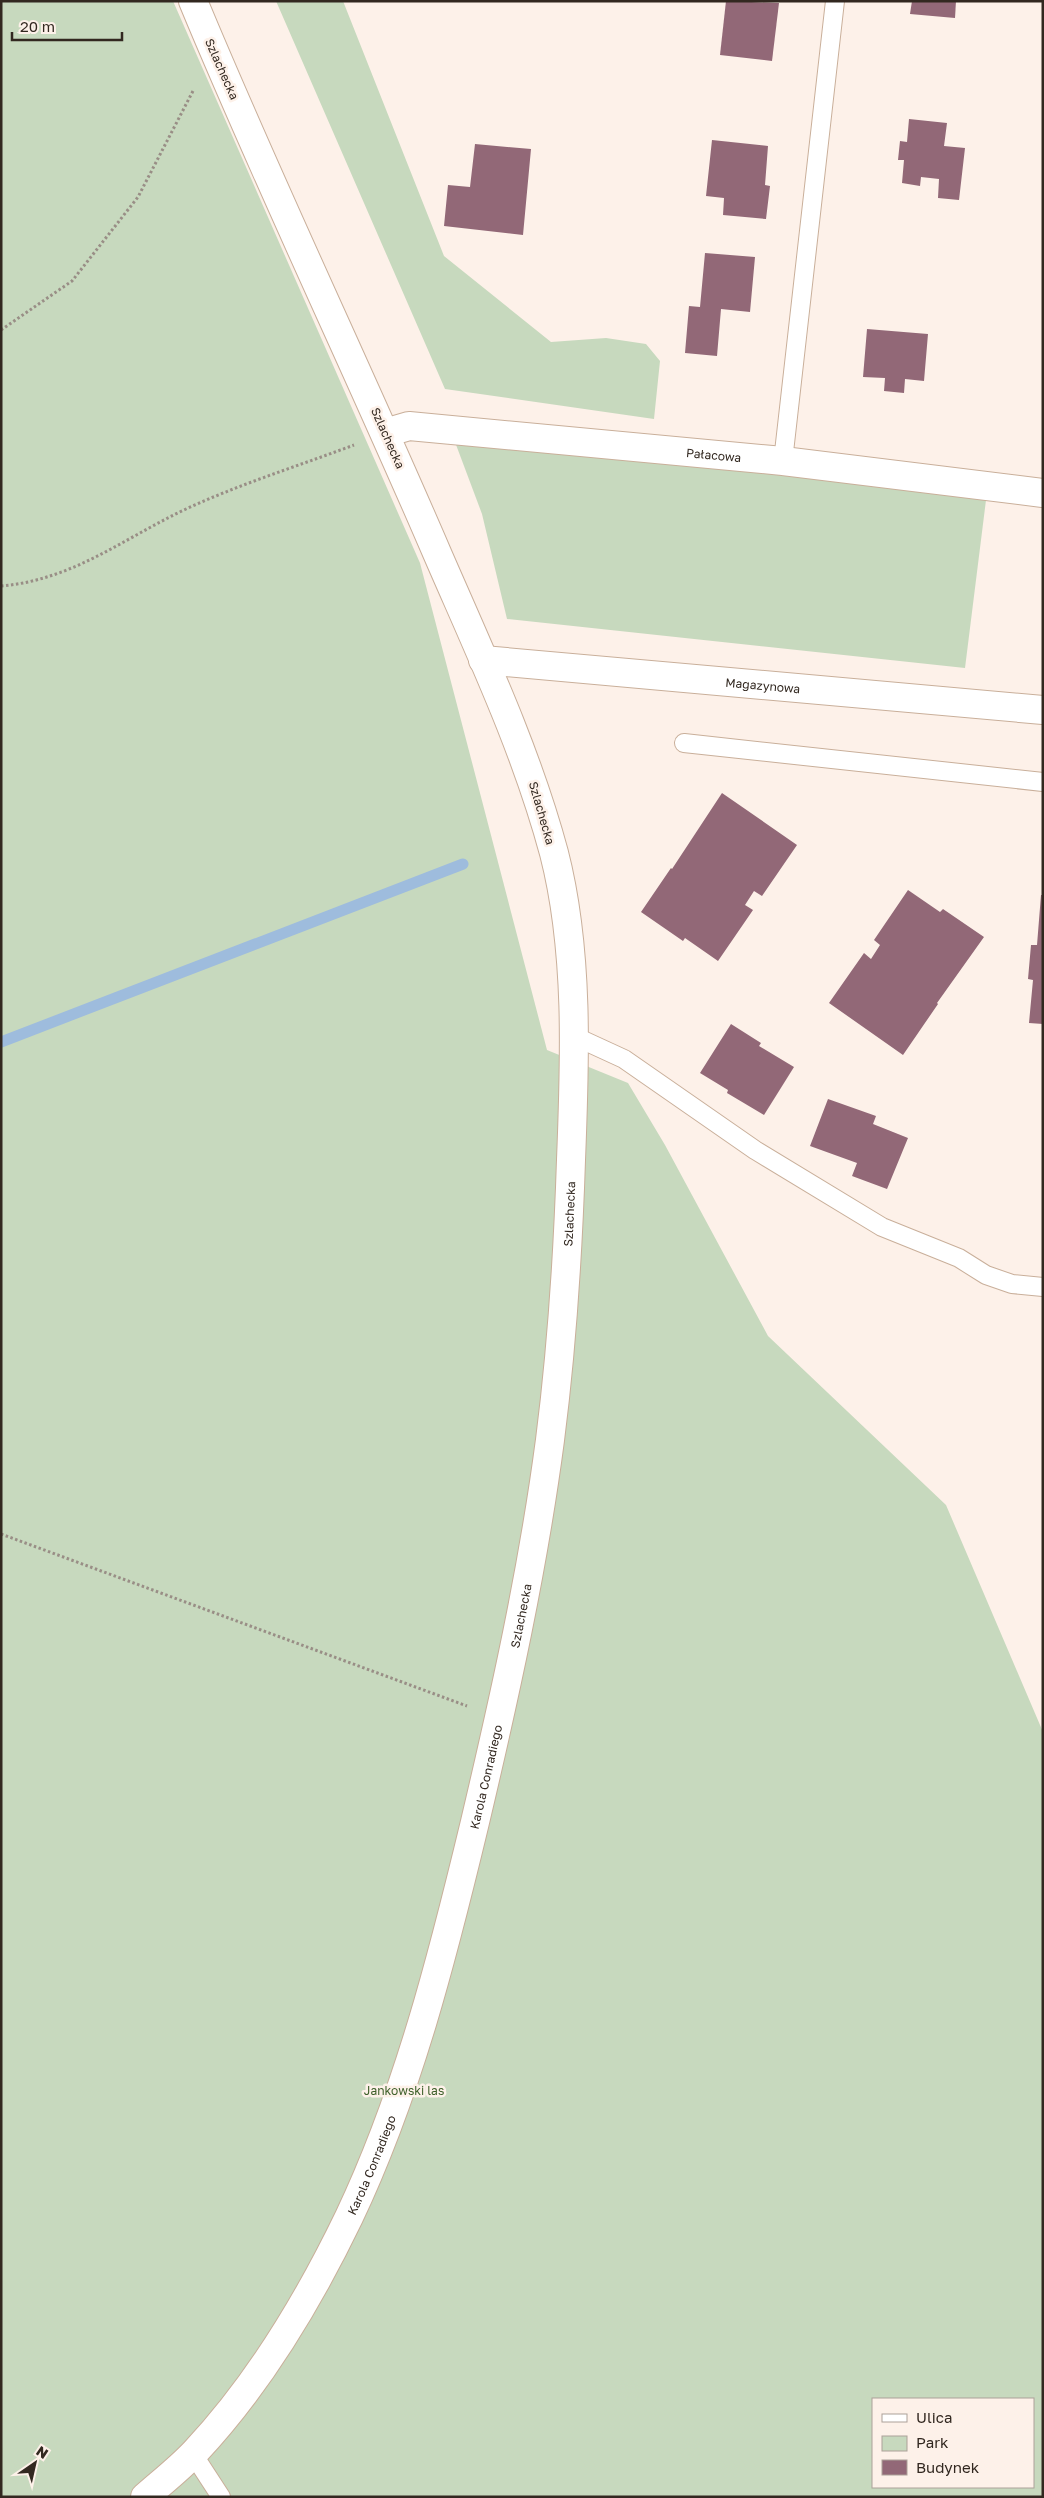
<svg xmlns="http://www.w3.org/2000/svg" width="1044" height="2498" font-family="'Golos Text',sans-serif">
	<style>
		.green { fill: #c7d9be; fill-rule: evenodd }
		.lines { fill: none; stroke-linecap: round; stroke-linejoin: round }
		.stream { stroke: #9ebcdd; stroke-width: 11 }
		.building { fill: #926877 }
		.service-casing { stroke: #c9af9a; stroke-width: 20 }
		.minor-casing { stroke: #c9af9a; stroke-width: 30 }
		.tertiary-casing { stroke: #c9af9a; stroke-width: 30 }
		.path { stroke: #998e86; stroke-width: 3; stroke-dasharray: 2.5 2.5; stroke-linecap: butt }
		.service { stroke: #fff; stroke-width: 18 }
		.minor { stroke: #fff; stroke-width: 28 }
		.tertiary { stroke: #fff; stroke-width: 28 }
		.labels { text-anchor: middle; dominant-baseline: central; stroke-width: 5; stroke-linejoin: round; paint-order: stroke }
		.street-label { font-size: 12px; fill: #322820; stroke: #fdf1e9 }
		.park-label { font-size: 12px; fill: #3f602b; stroke: #fdf1e9 }
	</style>
	<rect width="100%" height="100%" fill="#fdf1e9"/>
	<g class="green">
		<path d="M1 1H173L420 563 547 1050 628 1083 665 1145 768 1336 946 1505 1043 1732V2497H1ZM873 2399H1033V2487H873Z"/>
		<polygon points="276,1 343,1 444,256 551,342 606,338 646,344 660,361 654,419 445,389"/>
		<polygon points="452,434 986,500 965,668 507,619 482,514"/>
	</g>
	<g class="lines">
		<polyline class="stream" points="1,1042 463,864"/>
	</g>
	<g class="building">
		<polygon points="726,1 779,3 772,61 720,55"/>
		<polygon points="912,1 956,1 955,18 910,14"/>
		<polygon points="909,119 947,123 944,146 965,148 959,200 938,198 939,179 921,177 920,186 902,183 904,160 898,160 900,141 907,142"/>
		<polygon points="712,140 768,146 765,185 770,186 766,219 723,215 724,198 706,196"/>
		<polygon points="475,144 531,149 523,235 444,226 448,185 470,187"/>
		<polygon points="705,253 755,257 750,312 721,309 717,356 685,353 689,306 700,307"/>
		<polygon points="867,329 928,334 924,381 905,379 904,393 884,391 885,378 863,377"/>
		<polygon points="722,793 797,845 762,896 754,891 745,905 753,910 718,961 685,938 683,941 641,912 671,868 672,869"/>
		<polygon points="908,890 940,912 943,909 984,937 937,1003 938,1004 903,1055 829,1003 864,953 871,959 880,945 874,940"/>
		<polygon points="1041,895 1043,895 1043,1024 1029,1023 1033,980 1028,979 1031,945 1037,945"/>
		<polygon points="731,1024 761,1043 759,1046 794,1067 764,1115 727,1093 728,1090 700,1073"/>
		<polygon points="828,1099 876,1116 873,1124 908,1138 887,1189 852,1176 857,1163 810,1146"/>
	</g>
	<g class="lines">
		<g class="service-casing">
			<g id="service">
				<polyline points="783,461 835,1"/>
				<polyline points="684,743 1043,782"/>
				<polyline points="574,1036 624,1059 755,1150 882,1227 959,1258 986,1275 1012,1284 1043,1287"/>
				<polyline points="193,2454 221,2497"/>
			</g>
		</g>
		<g class="minor-casing">
			<g id="minor">
				<path id="s1" d="M385 433 409 426 783 461 1043 493"/>
				<path id="s2" d="M483 660 1043 710"/>
			</g>
		</g>
		<g class="tertiary-casing">
			<g id="tertiary">
				<path id="s3" d="M145 2497C162 2482 180 2468 195 2452 259 2384 309 2300 349 2217 408 2093 443 1955 475 1822 505 1695 533 1569 550 1440 562 1347 568 1253 571 1160 575 1060 579 950 554 853 526 749 480 652 437 553 358 369 270 187 193 1"/>
			</g>
		</g>
		<g class="path">
			<polyline points="1,330 72,281 138,197 194,89"/>
			<path d="M1 586C73 580 124 538 186 509 240 484 298 466 354 445"/>
			<polyline points="1,1534 467,1706"/>
		</g>
		<use href="#service" class="service"/>
		<use href="#minor" class="minor"/>
		<use href="#tertiary" class="tertiary"/>
	</g>
	<g class="labels">
		<g class="street-label">
			<text transform="translate(222 69) rotate(66)">Szlachecka</text>
			<text transform="translate(388 438) rotate(66)">Szlachecka</text>
			<text stroke="none"><textPath href="#s1" startOffset="331">Pałacowa</textPath></text>
			<text stroke="none"><textPath href="#s2" startOffset="281">Magazynowa</textPath></text>
			<text transform="translate(542 813) rotate(74)">Szlachecka</text>
			<text stroke="none"><textPath href="#s3" startOffset="1381">Szlachecka</textPath></text>
			<text stroke="none"><textPath href="#s3" startOffset="976">Szlachecka</textPath></text>
			<text stroke="none"><textPath href="#s3" startOffset="811">Karola Conradiego</textPath></text>
			<text stroke="none"><textPath href="#s3" startOffset="406">Karola Conradiego</textPath></text>
		</g>
		<g class="park-label">
			<text x="404" y="2090">Jankowski las</text>
		</g>
	</g>
	<rect width="1044" height="2498" fill="none" stroke="#322820" stroke-width="5"/>
	<rect x="872" y="2398" width="162" height="90" fill="#fdf1e9" stroke="#aca199"/>
	<rect x="882" y="2414" width="25" height="8" fill="#ffffff" stroke="#aca199"/>
	<text x="916" y="2423" font-size="15" fill="#322820">Ulica</text>
	<rect x="882" y="2436" width="25" height="15" fill="#c7d9be" stroke="#aca199"/>
	<text x="916" y="2448" font-size="15" fill="#322820">Park</text>
	<rect x="882" y="2460" width="25" height="15" fill="#926877" stroke="#aca199"/>
	<text x="916" y="2473" font-size="15" fill="#322820">Budynek</text>
	<g transform="translate(35 2463) rotate(34)" stroke="#fdf1e9" stroke-width="4" paint-order="stroke">
	<path d="M0-4L9 19L0 12L-9 19Z" fill="#322820"/>
	<text y="-8" font-size="14" font-weight="bold" text-anchor="middle" fill="#322820">N</text>
	</g>
	<path d="M12 32v8h110v-8" fill="none" stroke="#322820" stroke-width="2.5"/>
	<text x="20" y="32" font-size="15" fill="#322820" stroke="#fdf1e9" stroke-width="4" paint-order="stroke">20 m</text>
</svg>
